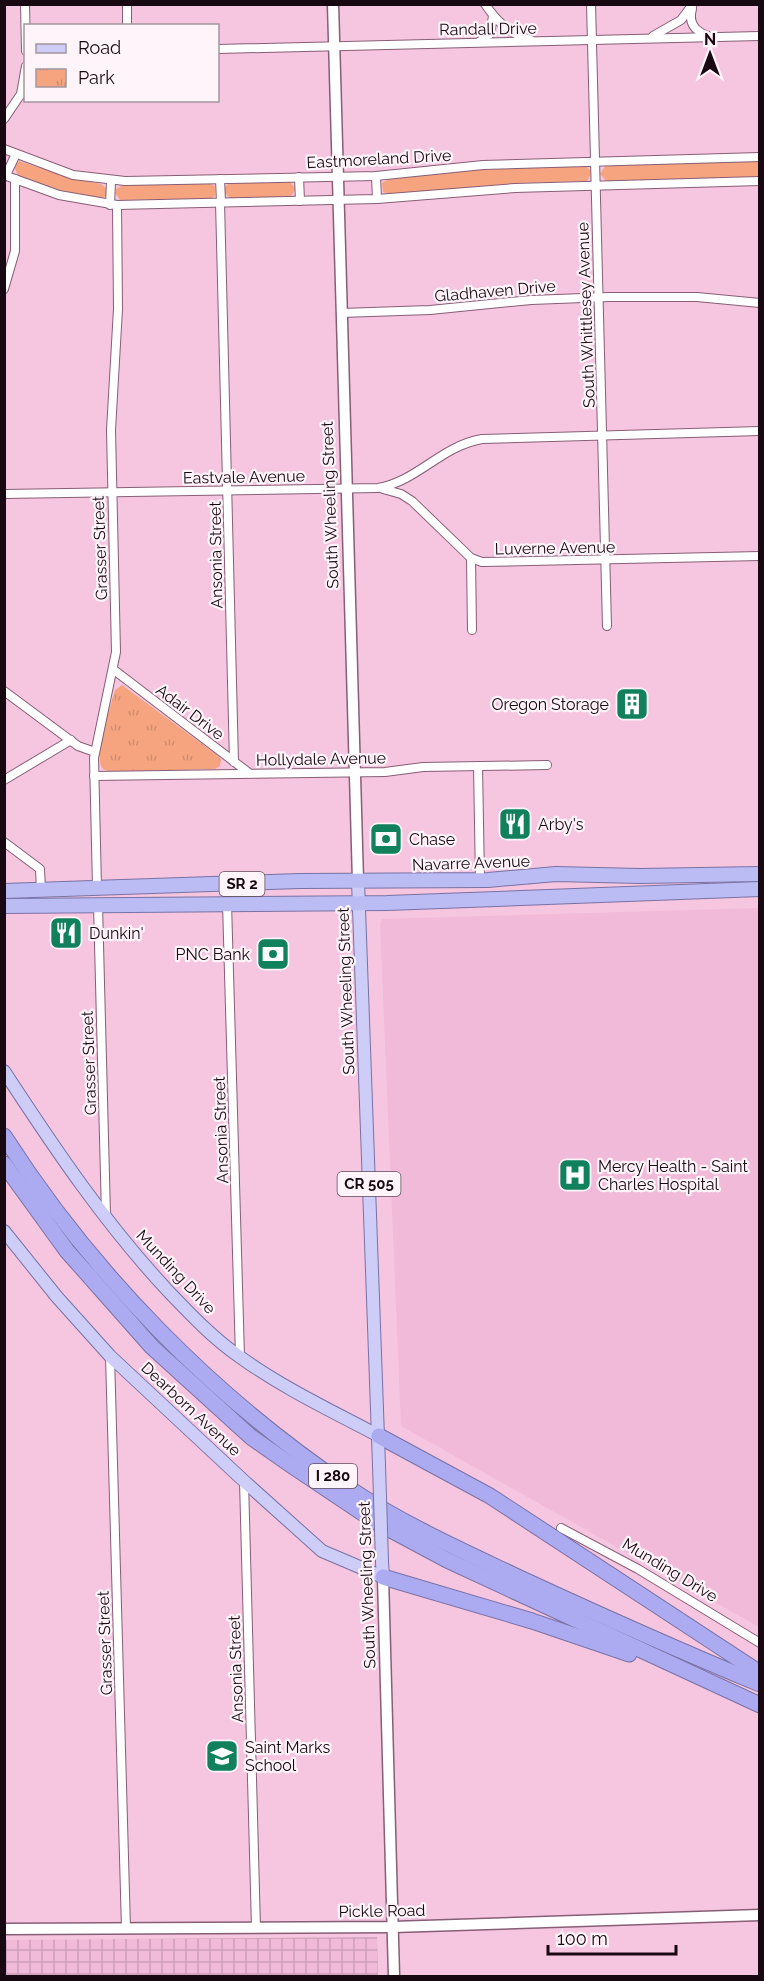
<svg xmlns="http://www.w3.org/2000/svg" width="764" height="1981" font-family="Raleway,sans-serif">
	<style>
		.built { fill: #f1bad9 }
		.industrial { fill: url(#industrial-grid) }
		.grass { fill: #f6a480 }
		.park { fill: url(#park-tufts) }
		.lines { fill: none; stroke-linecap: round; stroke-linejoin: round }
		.minor-casing { stroke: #875e75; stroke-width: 10 }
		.tertiary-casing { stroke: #875e75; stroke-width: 13 }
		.secondary-casing { stroke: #875e75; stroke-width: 13 }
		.primary-casing { stroke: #7872a4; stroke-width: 14 }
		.trunk-casing { stroke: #7872a4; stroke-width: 16 }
		.motorway-casing { stroke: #7872a4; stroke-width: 17 }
		.minor { stroke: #fff; stroke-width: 8 }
		.tertiary { stroke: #fff; stroke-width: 10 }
		.secondary { stroke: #fff; stroke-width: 10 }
		.primary { stroke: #cdcdf7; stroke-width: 12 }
		.trunk { stroke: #bcbcf4; stroke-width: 14 }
		.motorway { stroke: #acabf2; stroke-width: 15 }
		.primary-bridge-casing { stroke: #7872a4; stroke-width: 14; stroke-linecap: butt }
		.primary-bridge { stroke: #cdcdf7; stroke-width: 12 }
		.labels { text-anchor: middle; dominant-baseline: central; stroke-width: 4.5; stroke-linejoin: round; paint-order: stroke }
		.shield { fill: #fef4f9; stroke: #5d4f57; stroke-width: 1.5 }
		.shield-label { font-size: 15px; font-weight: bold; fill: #180812 }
		.street-label { font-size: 16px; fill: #180812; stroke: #fef4f9 }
		.poi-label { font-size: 16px; fill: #180812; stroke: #fef4f9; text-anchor: start }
	</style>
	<defs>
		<pattern id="industrial-grid" width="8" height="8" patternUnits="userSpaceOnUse" patternTransform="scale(1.5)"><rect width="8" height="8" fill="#f1bad9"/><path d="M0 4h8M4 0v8" fill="none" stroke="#ce9eb9"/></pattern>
		<pattern id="park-tufts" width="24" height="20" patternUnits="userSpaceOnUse" patternTransform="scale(1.5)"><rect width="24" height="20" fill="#f6a480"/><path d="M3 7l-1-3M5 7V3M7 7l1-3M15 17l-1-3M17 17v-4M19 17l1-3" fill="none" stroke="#d28c6e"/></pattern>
	</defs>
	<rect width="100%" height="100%" fill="#f6c6e0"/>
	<polygon class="built" points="759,908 760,908 759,1627 401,1426 380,924 382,919"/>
	<polygon class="industrial" points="377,1937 378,1976 5,1976 5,1940"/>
	<g class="grass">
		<polygon points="19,161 67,177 101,184 107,189 106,196 100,199 69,193 18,176 14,166"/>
		<polygon points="759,161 759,177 606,181 600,174 606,165"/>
		<polygon points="585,165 592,172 587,181 518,183 391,195 383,192 382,183 389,179 474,170"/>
		<polygon points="289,181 296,189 290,197 230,198 224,193 225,187 230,182"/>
		<polygon points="207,183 215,186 215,196 210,199 120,200 115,193 116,189 123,185"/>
	</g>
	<path class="park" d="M122 685 217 755 221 760 220 766 215 769 111 772 103 769C92 758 111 706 115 690Z"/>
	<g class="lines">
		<g class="minor-casing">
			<g id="minor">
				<polyline points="25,4 26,51"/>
				<polyline points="127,4 127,26"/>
				<path d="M485 4C497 22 510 34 531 40"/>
				<polyline points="591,4 607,626"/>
				<path d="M692 9C688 23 695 31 708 36"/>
				<polyline points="653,36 681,20 693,4"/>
				<polyline points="479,42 490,34 493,16"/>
				<polyline points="218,49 760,36"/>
				<polyline points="4,119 21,94 26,66"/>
				<polyline points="4,149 73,175 125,181 376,176 483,165 760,157"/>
				<polyline points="4,175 59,195 117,205 377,199 515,188 760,181"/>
				<polyline points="6,175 16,154"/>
				<polyline points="376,176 377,199"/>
				<polyline points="299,177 300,201"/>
				<polyline points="220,179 221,202"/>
				<polyline points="220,202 234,762"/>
				<polyline points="110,205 111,181"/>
				<polyline points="4,289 15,251 15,179"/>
				<polyline points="341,313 430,310 531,300 610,297 697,297 760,303"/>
				<polyline points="383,489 401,494 412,501 471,558 482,562 760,556"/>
				<path d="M4 494 378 488C418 481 441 446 482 439L760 431"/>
				<polyline points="471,558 472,630"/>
				<polyline points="114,670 249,773"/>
				<polyline points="4,691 78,746 95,752"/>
				<polyline points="478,766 480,880"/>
				<polyline points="94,776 385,772 423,767 547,765"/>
				<polyline points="4,780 71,740"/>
				<polyline points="4,842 40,869 41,890"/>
				<polyline points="97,887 94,758 116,652 111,430 118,309 117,205"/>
				<polyline points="227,903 240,1357"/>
				<polyline points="98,905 106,1215"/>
				<polyline points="110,1356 126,1929"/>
				<polyline points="244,1481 256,1928"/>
				<polyline points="561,1528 638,1569 760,1643"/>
			</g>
		</g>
		<g class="tertiary-casing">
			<g id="tertiary">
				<polyline points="383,1577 394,1976"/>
				<polyline points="4,1929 393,1927 760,1915"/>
			</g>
		</g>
		<g class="secondary-casing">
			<polyline id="secondary" points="333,4 358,881"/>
		</g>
		<g class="primary-casing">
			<g id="primary">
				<polyline points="358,881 379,1465"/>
				<path d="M4 1071C55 1149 106 1225 170 1293 192 1316 214 1339 240 1357 283 1388 332 1411 379 1436"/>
				<polyline points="4,1231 57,1297 110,1356 244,1481 322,1551 383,1577 382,1562"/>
			</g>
		</g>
		<g class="trunk-casing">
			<g id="trunk">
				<polyline points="4,891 300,881 488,880 556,874 640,876 760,874"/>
				<polyline points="4,906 387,903 760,889"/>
			</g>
		</g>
		<g class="motorway-casing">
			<g id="motorway">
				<path d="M4 1136C93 1275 213 1397 350 1489 404 1525 465 1552 524 1580 602 1616 680 1651 760 1684"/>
				<polyline points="4,1164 67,1251 152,1347 251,1437 291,1465 376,1522 447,1560 760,1705"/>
				<polyline points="379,1436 490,1496 760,1673"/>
				<polyline points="383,1577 532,1621 629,1654"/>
			</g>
		</g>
		<use href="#minor" class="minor"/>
		<use href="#tertiary" class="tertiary"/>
		<use href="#secondary" class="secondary"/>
		<use href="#primary" class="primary"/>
		<use href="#trunk" class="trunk"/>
		<use href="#motorway" class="motorway"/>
		<g class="primary-bridge-casing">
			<polyline id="primary-bridge" points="379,1465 382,1562"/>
		</g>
		<use href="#primary-bridge" class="primary-bridge"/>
	</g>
	<defs>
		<g id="building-square" transform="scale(1.725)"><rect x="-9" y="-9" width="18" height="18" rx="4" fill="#11805c" stroke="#fef4f9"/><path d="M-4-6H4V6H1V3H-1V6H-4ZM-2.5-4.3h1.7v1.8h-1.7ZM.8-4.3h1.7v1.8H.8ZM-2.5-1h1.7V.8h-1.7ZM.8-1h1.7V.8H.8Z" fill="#fff"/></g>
		<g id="restaurant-square" transform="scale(1.725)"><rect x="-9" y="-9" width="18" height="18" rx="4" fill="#11805c" stroke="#fef4f9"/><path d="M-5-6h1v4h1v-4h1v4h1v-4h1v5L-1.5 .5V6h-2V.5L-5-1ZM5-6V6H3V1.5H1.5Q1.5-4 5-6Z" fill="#fff"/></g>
		<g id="bank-square" transform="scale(1.725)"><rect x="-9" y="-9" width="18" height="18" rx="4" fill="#11805c" stroke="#fef4f9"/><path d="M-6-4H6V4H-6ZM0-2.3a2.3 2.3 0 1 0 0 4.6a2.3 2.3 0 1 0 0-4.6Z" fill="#fff"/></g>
		<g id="hospital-square" transform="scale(1.725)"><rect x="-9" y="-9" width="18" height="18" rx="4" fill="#11805c" stroke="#fef4f9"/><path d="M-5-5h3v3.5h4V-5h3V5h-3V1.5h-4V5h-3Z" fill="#fff"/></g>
		<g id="school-square" transform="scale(1.725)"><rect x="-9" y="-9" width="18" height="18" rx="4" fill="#11805c" stroke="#fef4f9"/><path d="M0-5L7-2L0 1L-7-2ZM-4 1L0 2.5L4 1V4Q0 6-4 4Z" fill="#fff"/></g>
	</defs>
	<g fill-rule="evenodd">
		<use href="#building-square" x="632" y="704"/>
		<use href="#restaurant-square" x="515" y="824"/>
		<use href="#bank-square" x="386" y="839"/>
		<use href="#restaurant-square" x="66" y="933"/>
		<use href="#bank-square" x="273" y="954"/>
		<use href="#hospital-square" x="575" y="1175"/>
		<use href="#school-square" x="222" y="1756"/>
	</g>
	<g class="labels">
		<g class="shield">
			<rect x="219.5" y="872" width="45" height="24" rx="4.5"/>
			<rect x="337.5" y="1172" width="63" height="24" rx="4.5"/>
			<rect x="309" y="1464" width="48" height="24" rx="4.5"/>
		</g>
		<g class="shield-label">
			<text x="242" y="884">SR 2</text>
			<text x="369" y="1184">CR 505</text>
			<text x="333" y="1476">I 280</text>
		</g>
		<g class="street-label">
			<text transform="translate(488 29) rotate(-1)">Randall Drive</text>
			<text transform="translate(379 159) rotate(-3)">Eastmoreland Drive</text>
			<text transform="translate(495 291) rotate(-5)">Gladhaven Drive</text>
			<text transform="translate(586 315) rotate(-92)">South Whittlesey Avenue</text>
			<text transform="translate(244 477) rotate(-1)">Eastvale Avenue</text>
			<text transform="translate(330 505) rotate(-92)">South Wheeling Street</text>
			<text transform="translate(100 548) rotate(-92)">Grasser Street</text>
			<text transform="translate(555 548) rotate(-1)">Luverne Avenue</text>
			<text transform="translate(216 555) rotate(-91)">Ansonia Street</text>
			<text transform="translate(190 712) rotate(37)">Adair Drive</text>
			<text transform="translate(321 759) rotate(-1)">Hollydale Avenue</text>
			<text transform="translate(471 863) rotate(-2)">Navarre Avenue</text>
			<text transform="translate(346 991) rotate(-92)">South Wheeling Street</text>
			<text transform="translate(89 1063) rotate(-92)">Grasser Street</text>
			<text transform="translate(221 1130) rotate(-92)">Ansonia Street</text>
			<text transform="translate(176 1272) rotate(47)">Munding Drive</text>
			<text transform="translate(191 1409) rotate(43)">Dearborn Avenue</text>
			<text transform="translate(670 1570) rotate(31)">Munding Drive</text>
			<text transform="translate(367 1585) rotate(-92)">South Wheeling Street</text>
			<text transform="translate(105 1643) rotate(-92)">Grasser Street</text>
			<text transform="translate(236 1669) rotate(-92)">Ansonia Street</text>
			<text transform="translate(382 1911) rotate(-1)">Pickle Road</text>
		</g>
		<g class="poi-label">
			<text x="609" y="704" text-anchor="end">Oregon Storage</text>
			<text x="538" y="824">Arby's</text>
			<text x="409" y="839">Chase</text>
			<text x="89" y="933">Dunkin'</text>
			<text x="250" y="954" text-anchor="end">PNC Bank</text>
			<text x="598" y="1166">Mercy Health - Saint<tspan x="598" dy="18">Charles Hospital</tspan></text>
			<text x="245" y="1747">Saint Marks<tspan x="245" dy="18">School</tspan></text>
		</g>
	</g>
	<rect width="764" height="1981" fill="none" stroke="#180812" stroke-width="12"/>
	<rect x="24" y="24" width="195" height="78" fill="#fef4f9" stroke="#a2969d" stroke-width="1.5"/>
	<rect x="36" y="44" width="30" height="9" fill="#cdcdf7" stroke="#a2969d" stroke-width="1.5"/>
	<text x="78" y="54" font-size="18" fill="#180812">Road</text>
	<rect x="36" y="69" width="30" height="18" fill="url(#park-tufts)" stroke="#a2969d" stroke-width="1.5"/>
	<text x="78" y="84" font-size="18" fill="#180812">Park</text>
	<g transform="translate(710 54)" stroke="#fef4f9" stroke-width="4.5" paint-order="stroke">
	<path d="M0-4.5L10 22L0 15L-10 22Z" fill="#180812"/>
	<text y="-9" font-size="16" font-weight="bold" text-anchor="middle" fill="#180812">N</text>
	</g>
	<path d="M548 1945v9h128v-9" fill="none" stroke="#180812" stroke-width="3"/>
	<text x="557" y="1945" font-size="18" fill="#180812" stroke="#fef4f9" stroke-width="4.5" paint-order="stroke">100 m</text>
</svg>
